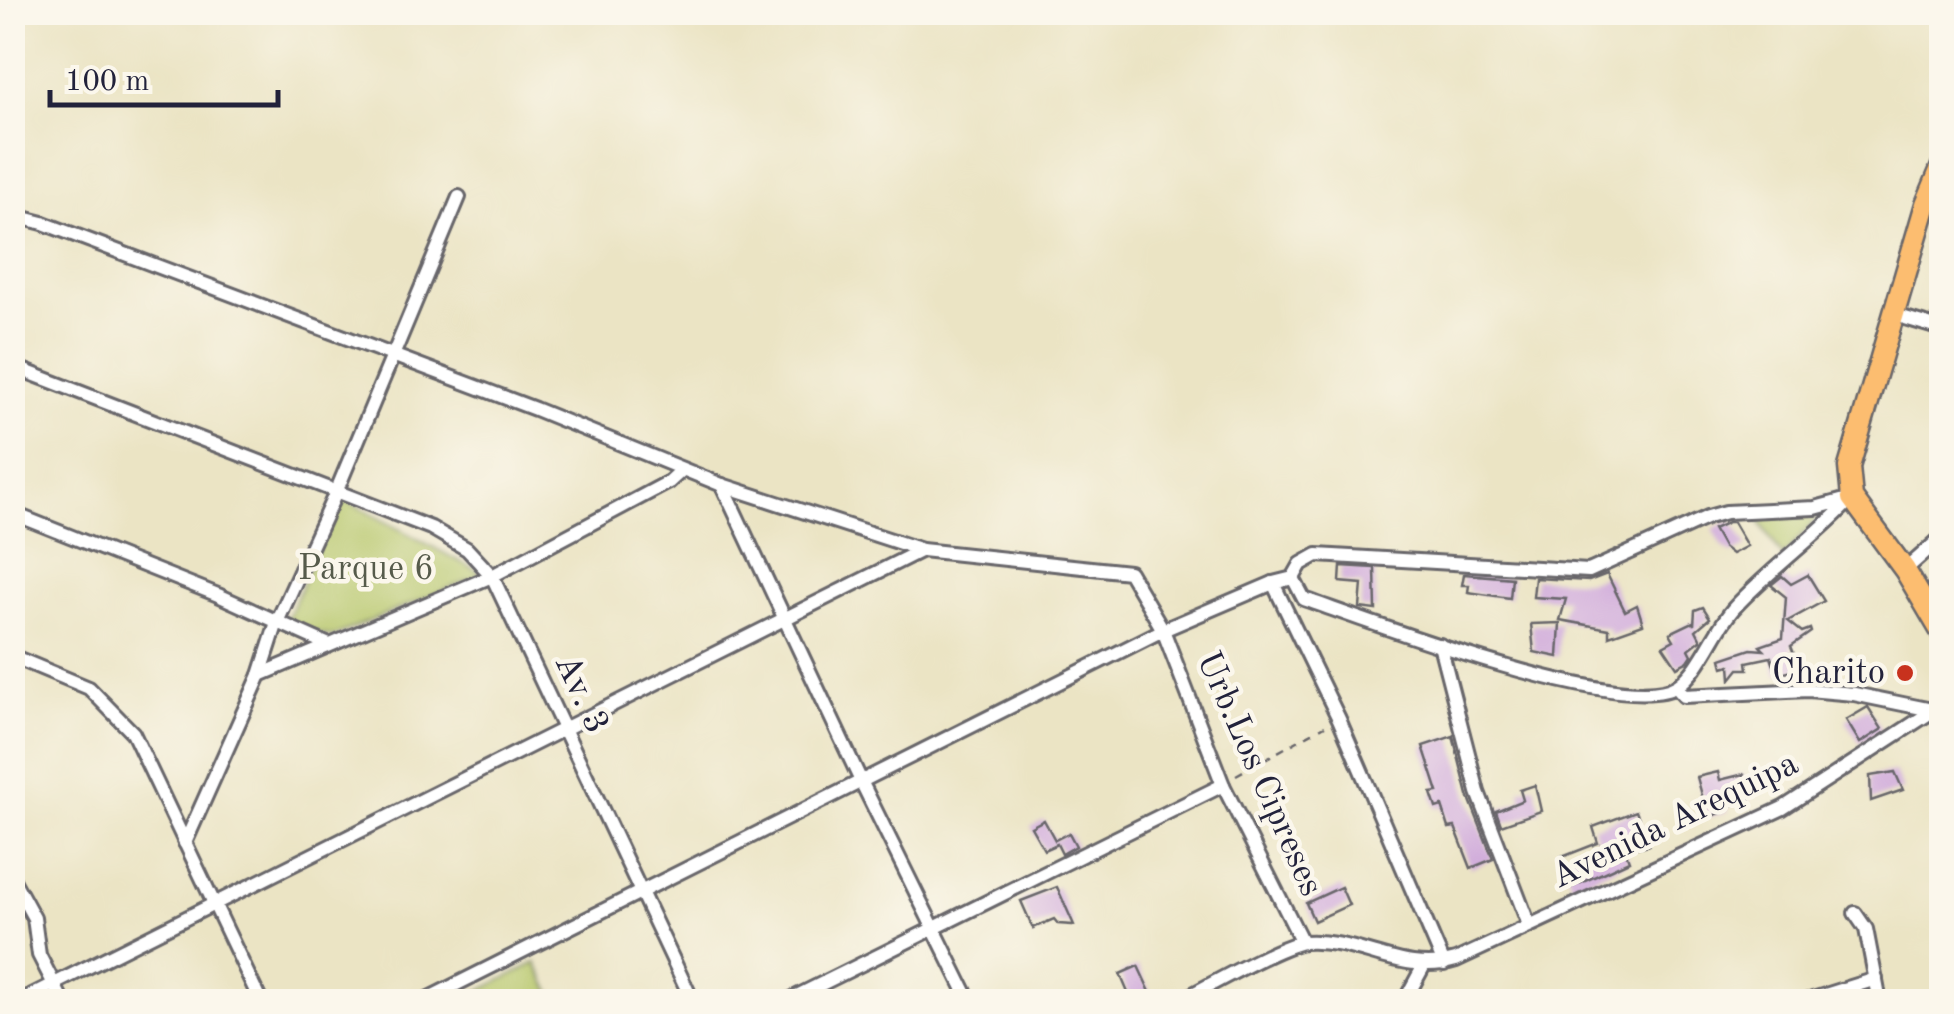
<svg xmlns="http://www.w3.org/2000/svg" width="1954" height="1014" font-family="'Old Standard TT',serif">
	<style>
		.green { fill: #b6c669; stroke: #6c7452; stroke-width: 2.5 }
		.building { fill: #d2aedb }
		.lines { fill: none; stroke-linecap: round; stroke-linejoin: round }
		.minor-casing { stroke: #68666b; stroke-width: 18 }
		.primary-casing { stroke: #68666b; stroke-width: 25 }
		.path { stroke: #68666b; stroke-width: 2.5; stroke-dasharray: 8 8; stroke-linecap: butt }
		.minor { stroke: #fff; stroke-width: 12 }
		.primary { stroke: #fcbd6f; stroke-width: 20 }
		.poi-dot { fill: #c8321e; stroke: #fbf7ec; stroke-width: 4 }
		.labels { text-anchor: middle; dominant-baseline: central; stroke-width: 9; stroke-linejoin: round; paint-order: stroke }
		.park-label { font-size: 35px; fill: #565b4b; stroke: #fbf7ec }
		.poi-label { font-size: 35px; fill: #22223b; stroke: #fbf7ec; text-anchor: end }
		.street-label { font-size: 35px; fill: #22223b; stroke: #fbf7ec }
	</style>
	<rect width="100%" height="100%" fill="#fbf7ec"/>
	<filter id="ink" filterUnits="userSpaceOnUse"><feTurbulence type="fractalNoise" baseFrequency=".01" numOctaves="2"/><feDisplacementMap in="SourceGraphic" scale="20" xChannelSelector="R" yChannelSelector="G"/><feConvolveMatrix kernelMatrix="1 2 1 2 8 2 1 2 1" color-interpolation-filters="sRGB"/></filter>
	<filter id="wash" filterUnits="userSpaceOnUse"><feTurbulence type="fractalNoise" baseFrequency=".0048" numOctaves="4" result="noise"/><feDisplacementMap in="SourceGraphic" scale="40" xChannelSelector="R" yChannelSelector="G"/><feGaussianBlur stdDeviation="2.25" result="paint"/><feColorMatrix in="noise" values="0 0 0 0 0 0 0 0 0 0 0 0 0 0 0 0 0 1.4 0 .05"/><feComposite in="paint" operator="in"/></filter>
	<g filter="url(#wash)">
		<rect width="100%" height="100%" fill="#ebe4c4"/>
		<g class="green">
			<polygon points="340,497 483,574 332,637 277,622 287,619"/>
			<polygon points="1756,516 1818,516 1783,557"/>
			<polygon points="536,963 556,1001 459,1001"/>
		</g>
		<g id="blocks">
			<g class="building">
				<polygon points="1728,522 1733,522 1747,546 1732,554 1723,547 1713,529"/>
				<polygon points="1341,566 1375,568 1376,610 1360,608 1362,584 1340,582"/>
				<polygon points="1464,574 1512,578 1510,598 1468,592 1469,585 1462,585"/>
				<polygon points="1607,574 1625,611 1637,605 1643,624 1609,636 1609,629 1560,620 1566,599 1533,597 1535,578 1589,581"/>
				<polygon points="1808,575 1824,601 1788,621 1802,632 1810,629 1811,632 1791,646 1800,669 1777,675 1771,657 1747,662 1748,669 1739,669 1731,679 1730,665 1723,667 1721,659 1751,649 1764,650 1760,646 1783,638 1786,597 1771,585 1782,576 1791,584"/>
				<polygon points="1703,607 1710,618 1696,630 1701,640 1689,649 1692,655 1688,661 1677,667 1663,646 1674,640 1670,633 1693,622 1694,625 1695,610"/>
				<polygon points="1560,623 1558,657 1534,652 1531,624"/>
				<polygon points="1868,707 1882,729 1860,743 1846,720"/>
				<polygon points="1453,736 1468,795 1493,859 1471,868 1455,827 1449,828 1442,806 1436,808 1431,793 1438,792 1423,746"/>
				<polygon points="1718,772 1720,780 1744,774 1750,801 1727,806 1728,811 1708,817 1697,777"/>
				<polygon points="1895,772 1903,790 1871,801 1870,776"/>
				<polygon points="1535,785 1541,811 1501,825 1496,811 1523,800 1520,790"/>
				<polygon points="1636,811 1649,845 1625,850 1629,861 1572,887 1562,857 1598,843 1593,827"/>
				<polygon points="1044,820 1055,840 1069,833 1076,846 1062,854 1057,844 1044,850 1031,827"/>
				<polygon points="1057,887 1074,925 1058,924 1054,919 1033,928 1021,901"/>
				<polygon points="1341,887 1349,905 1314,921 1306,903"/>
				<polygon points="1138,966 1152,996 1132,1002 1120,974"/>
			</g>
		</g>
	</g>
	<g filter="url(#ink)">
		<use href="#blocks" fill-opacity="0" stroke="#68666b" stroke-width="2.5"/>
		<g class="lines">
			<g class="minor-casing">
				<g id="minor">
					<polyline points="12,215 43,223 535,409 722,485 922,550 1129,572 1163,630 1223,785 1302,942"/>
					<polyline points="1895,315 1942,329"/>
					<polyline points="12,366 431,528 467,549 492,576 693,1002"/>
					<polyline points="722,485 860,779 970,1002"/>
					<path d="M1852 498C1816 537 1771 568 1735 607 1715 628 1701 671 1677 686 1624 719 1368 621 1304 599L1293 578 1301 564 1317 555 1589 571 1708 517 1726 512 1815 508Z"/>
					<polyline points="12,513 218,595 329,645"/>
					<polyline points="1905,570 1942,537"/>
					<polyline points="1273,583 1339,719 1444,964"/>
					<polyline points="1440,645 1478,792 1529,925"/>
					<polyline points="12,656 89,688 133,733 261,1002"/>
					<polyline points="260,675 492,576 669,482 682,470"/>
					<polyline points="1676,687 1684,696 1808,690 1854,694 1932,710"/>
					<polyline points="185,843 260,675 277,622 337,490 459,197"/>
					<polyline points="12,878 34,918 39,955 63,1002"/>
					<polyline points="1855,913 1866,929 1880,1002"/>
					<polyline points="18,1002 922,550"/>
					<polyline points="421,1002 1163,630 1273,583 1293,578"/>
					<polyline points="785,1002 1223,785"/>
					<path d="M1178 1002C1205 988 1280 945 1304 942 1358 938 1402 976 1456 960L1783 808 1942 705"/>
					<polyline points="1404,1002 1423,967"/>
					<polyline points="1803,1002 1876,979"/>
				</g>
			</g>
			<g class="primary-casing">
				<polyline id="primary" points="1942,166 1926,204 1849,467 1852,498 1905,570 1942,633"/>
			</g>
			<polyline class="path" points="1236,775 1325,726"/>
			<use href="#minor" class="minor"/>
			<use href="#primary" class="primary"/>
		</g>
	</g>
	<circle class="poi-dot" cx="1905" cy="673" r="10"/>
	<g class="labels">
		<g class="park-label">
			<text x="366" y="569">Parque 6</text>
		</g>
		<g class="poi-label">
			<text x="1885" y="673">Charito</text>
		</g>
		<g class="street-label">
			<text transform="translate(581 694) rotate(65)">Av. 3</text>
			<text transform="translate(1259 774) rotate(66)">Urb.Los Cipreses</text>
			<text transform="translate(1675 821) rotate(-26)">Avenida Arequipa</text>
		</g>
	</g>
	<rect width="1954" height="1014" fill="none" stroke="#fbf7ec" stroke-width="50"/>
	<path d="M50 90v15h228v-15" fill="none" stroke="#22223b" stroke-width="5"/>
	<text x="65" y="90" font-size="30" fill="#22223b" stroke="#fbf7ec" stroke-width="8" paint-order="stroke">100 m</text>
</svg>
